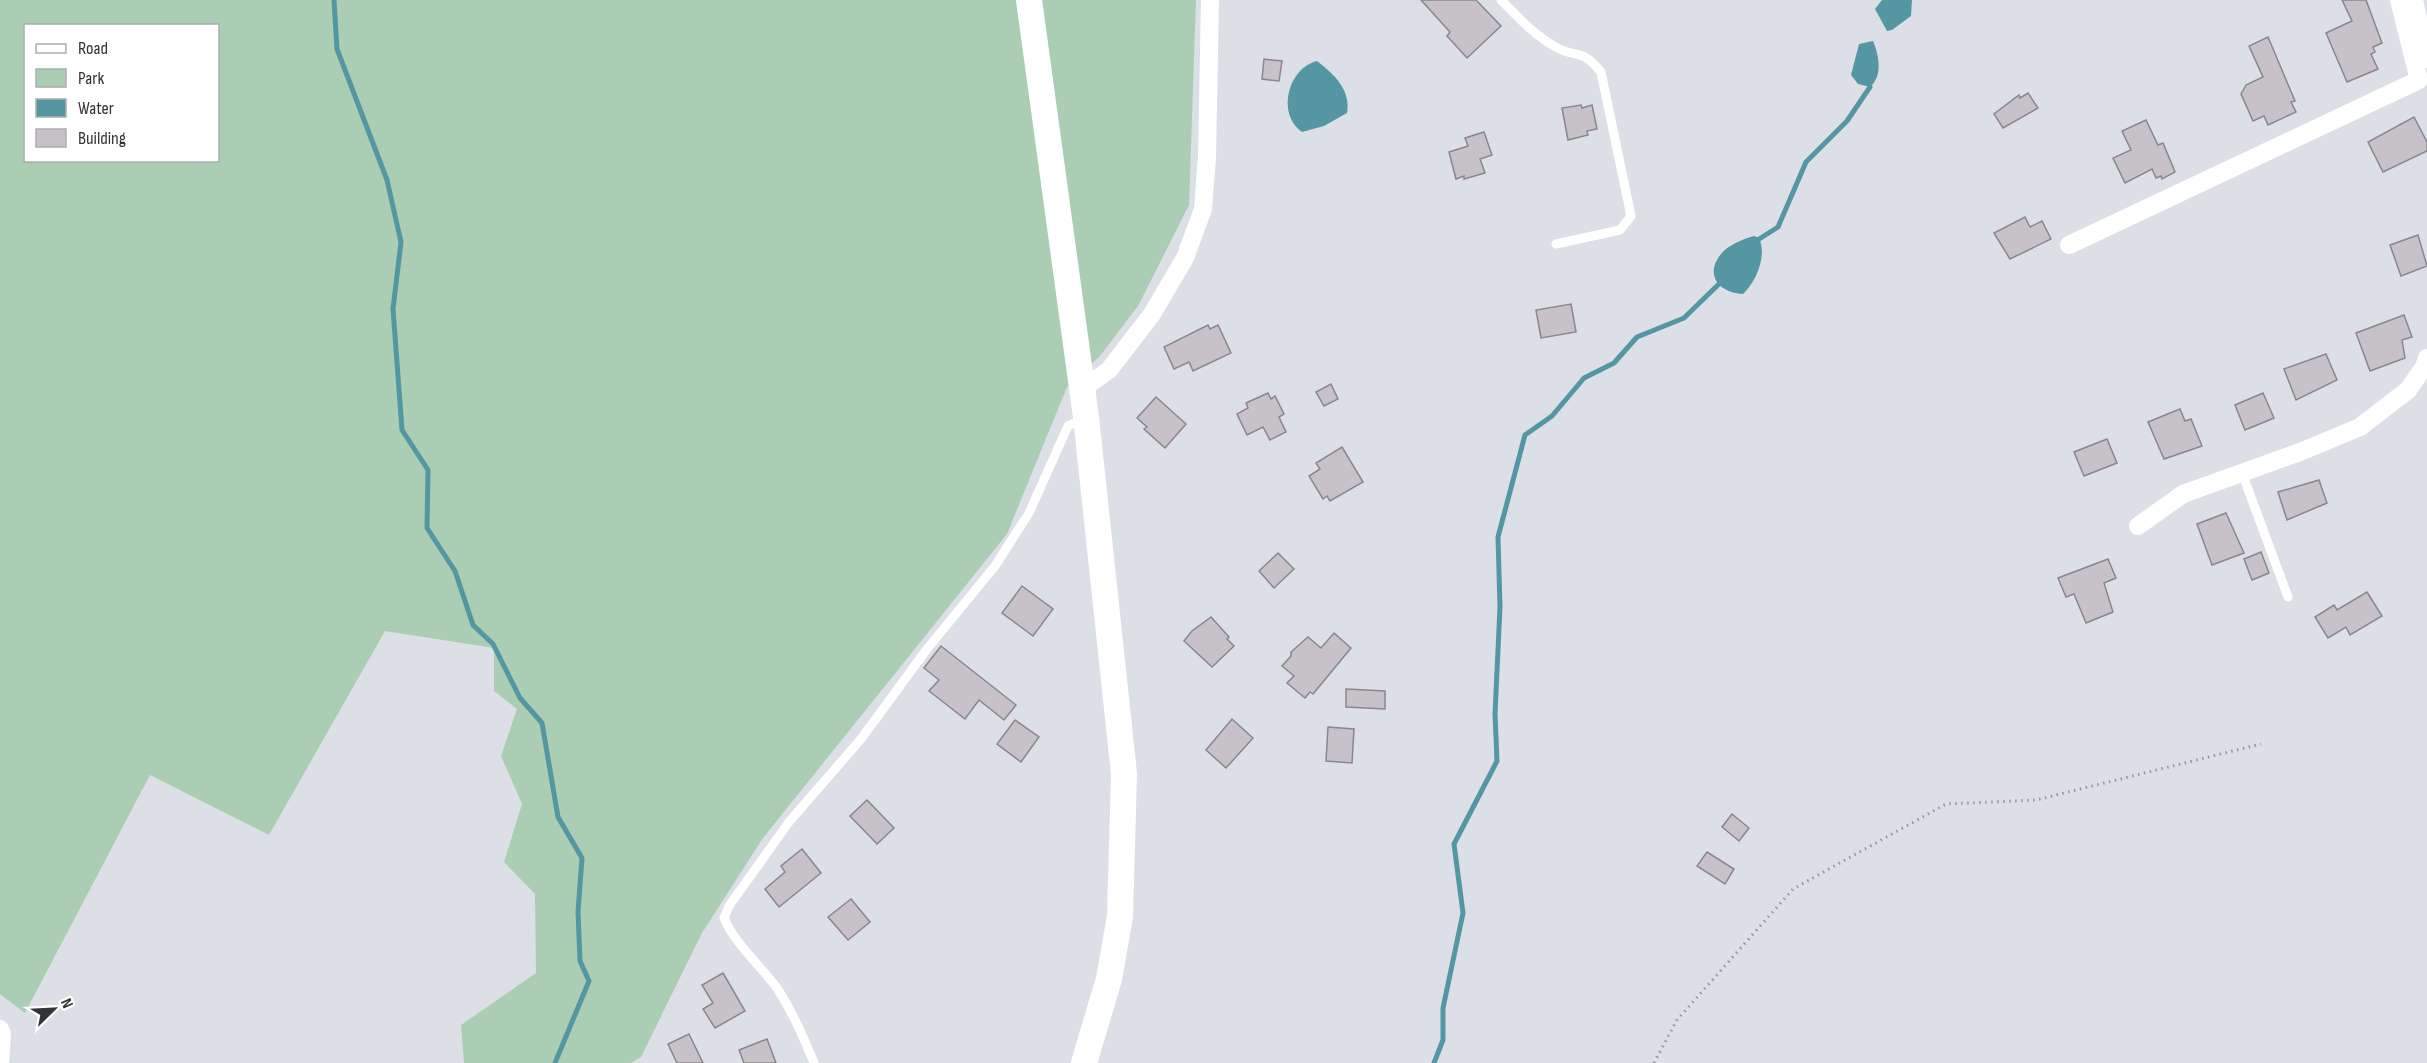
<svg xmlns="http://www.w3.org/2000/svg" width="2427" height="1063" font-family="'Sofia Sans Condensed',sans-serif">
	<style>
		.green { fill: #abcdb3; fill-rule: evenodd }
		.water { fill: #5497a2 }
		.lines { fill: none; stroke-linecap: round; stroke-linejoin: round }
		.stream { stroke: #5497a2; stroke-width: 5 }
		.building { fill: #c7c2c7; stroke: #8b868b; stroke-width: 1.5 }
		.path { stroke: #95979c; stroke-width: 3; stroke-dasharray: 1.5 4.5; stroke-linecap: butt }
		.lane { stroke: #fff; stroke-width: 9 }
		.street { stroke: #fff; stroke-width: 18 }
		.secondary { stroke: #fff; stroke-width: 26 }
	</style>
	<rect width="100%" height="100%" fill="#dce0e6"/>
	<path class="green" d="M0 0H1196L1189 205 1138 306 1100 356 1067 387 1007 534 763 838 702 933 641 1057 631 1063H464L461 1025 536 973 535 894 504 862 522 804 501 756 517 709 494 691V648L385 631 269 835 150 775 25 1013 0 994ZM26 26H218V160H26Z"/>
	<g class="water">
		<polygon points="1882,0 1912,0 1911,16 1892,30 1887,31 1875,9"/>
		<path d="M1873 41C1879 55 1883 76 1870 87L1858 84 1851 75 1859 44Z"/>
		<path d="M1317 61C1334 74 1351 90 1347 113L1324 126 1302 132C1276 114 1288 68 1317 61Z"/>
		<path d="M1754 236 1759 238C1767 255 1757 281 1743 294 1719 293 1704 275 1721 254 1728 245 1743 239 1754 236Z"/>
	</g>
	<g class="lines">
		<g class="stream">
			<polyline points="334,0 337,49 387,180 401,242 393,309 402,430 428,470 427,528 455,571 473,625 493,644 520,698 542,723 558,817 582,858 578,912 580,961 589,981 555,1063"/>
			<polyline points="1756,241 1778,227 1806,162 1847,121 1870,87"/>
			<polyline points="1434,1063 1443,1040 1443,1008 1463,913 1454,844 1497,761 1495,714 1500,607 1498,537 1525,435 1552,416 1584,378 1614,363 1637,337 1684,318 1723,280"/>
		</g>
	</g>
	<g class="building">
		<polygon points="1421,0 1476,0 1501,26 1467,58 1447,36 1450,32"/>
		<polygon points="2342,0 2366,0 2382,43 2373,47 2375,52 2371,54 2378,69 2347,82 2326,33 2352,21"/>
		<polygon points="2268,37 2295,101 2291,102 2296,112 2268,125 2264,116 2253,121 2241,94 2246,85 2263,77 2249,46"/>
		<polygon points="1264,59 1282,61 1279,81 1262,79"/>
		<polygon points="2028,93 2038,108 2003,128 1994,114 2019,95 2020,98"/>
		<polygon points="1581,105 1582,108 1592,105 1597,129 1587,131 1588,135 1568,140 1562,108"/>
		<polygon points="2414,117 2427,142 2427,151 2383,172 2368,142"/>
		<polygon points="2146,120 2158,145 2163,143 2175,172 2162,179 2161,176 2156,178 2152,169 2125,183 2113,158 2131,150 2122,131"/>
		<polygon points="1484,132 1492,155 1480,159 1485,173 1464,179 1464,176 1456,179 1449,152 1468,146 1465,138"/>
		<polygon points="2025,217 2030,227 2042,221 2051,239 2010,259 1994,233"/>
		<polygon points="2418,235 2427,266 2401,276 2390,245"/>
		<polygon points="1571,304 1576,332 1541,338 1536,310"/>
		<polygon points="2404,315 2412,337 2402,340 2405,358 2370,371 2356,333"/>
		<polygon points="1208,325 1210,329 1218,325 1231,353 1193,371 1189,362 1174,369 1164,347"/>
		<polygon points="2326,354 2337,380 2296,400 2284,369"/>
		<polygon points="1331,384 1338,399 1324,406 1316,392"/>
		<polygon points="1268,393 1271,399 1275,396 1284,414 1279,417 1286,432 1270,440 1263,427 1247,435 1237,414 1248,408 1246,403"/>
		<polygon points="2263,393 2274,418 2245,430 2235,405"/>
		<polygon points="1156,397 1186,424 1165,448 1144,429 1147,427 1137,418"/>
		<polygon points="2180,409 2185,421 2191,419 2202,446 2164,459 2148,422"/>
		<polygon points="2107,439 2117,463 2084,476 2074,452"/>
		<polygon points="1342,447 1363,482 1330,501 1327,496 1323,499 1309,476 1320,469 1316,463"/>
		<polygon points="2319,480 2327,503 2287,520 2278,492"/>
		<polygon points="2226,513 2244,553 2212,565 2197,524"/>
		<polygon points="2261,552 2269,573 2252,580 2244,559"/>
		<polygon points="1278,553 1294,569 1274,588 1259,571"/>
		<polygon points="2108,559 2116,578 2104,583 2113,612 2086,623 2074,594 2066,597 2058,578"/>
		<polygon points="1022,586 1053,609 1033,636 1002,613"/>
		<polygon points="2367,592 2382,616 2350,635 2346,627 2328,638 2315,617 2334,605 2337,610"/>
		<polygon points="1211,617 1229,637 1227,639 1234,646 1212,667 1184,641 1192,631"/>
		<polygon points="1334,633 1351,648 1313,694 1310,692 1305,698 1287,683 1294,676 1282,666 1291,656 1291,652 1308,637 1321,648"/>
		<polygon points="941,646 1016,705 1004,720 979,700 965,719 929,691 939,680 924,668"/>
		<polygon points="1346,689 1385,691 1385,709 1346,707"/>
		<polygon points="1232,719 1253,738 1226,768 1206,750"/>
		<polygon points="1015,720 1039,737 1021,762 997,744"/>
		<polygon points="1328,727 1354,729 1352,763 1326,761"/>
		<polygon points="867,800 894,828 877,844 850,816"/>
		<polygon points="1732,814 1749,828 1739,841 1722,827"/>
		<polygon points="802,849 821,873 779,907 765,889 785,872 781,866"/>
		<polygon points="1707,852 1734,869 1725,884 1697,866"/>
		<polygon points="851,899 870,922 848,940 828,917"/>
		<polygon points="723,973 745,1011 715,1028 703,1009 713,1003 702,985"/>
		<polygon points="689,1034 703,1063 677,1063 668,1044"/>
		<polygon points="767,1039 776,1063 744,1063 739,1050"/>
	</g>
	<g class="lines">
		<polyline class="path" points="1654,1063 1677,1020 1793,889 1946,804 2036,800 2261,744"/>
		<g class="lane">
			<path d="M1501 0C1518 17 1534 35 1554 46 1577 60 1580 46 1601 72L1631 216 1620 230 1556 244"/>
			<polyline points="2242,473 2288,597"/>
			<path d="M814 1063C804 1038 792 1011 777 988 760 965 735 944 724 918L729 906 789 822 861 739 927 649 995 566 1029 513 1068 426 1084 418"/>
		</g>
		<g class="street">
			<polyline points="2414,0 2427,59"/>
			<polyline points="2069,245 2419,80 2399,0"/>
			<polyline points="1082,389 1109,370 1152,314 1185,258 1203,209 1207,157 1210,0"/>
			<polyline points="2138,526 2183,494 2300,452 2360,427 2408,390 2424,367 2427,358"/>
			<polyline points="0,1029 2,1034 0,1063"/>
		</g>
		<polyline class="secondary" points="1029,0 1086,417 1124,774 1120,916 1109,979 1084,1063"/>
	</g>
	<rect x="24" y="24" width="195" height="138" fill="#ffffff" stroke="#adadae" stroke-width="1.5"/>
	<rect x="36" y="44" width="30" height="9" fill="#ffffff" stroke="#adadae" stroke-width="1.5"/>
	<text x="78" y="54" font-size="18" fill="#323335">Road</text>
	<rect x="36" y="69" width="30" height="18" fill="#abcdb3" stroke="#adadae" stroke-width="1.5"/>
	<text x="78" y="84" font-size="18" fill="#323335">Park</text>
	<rect x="36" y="99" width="30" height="18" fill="#5497a2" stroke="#adadae" stroke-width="1.5"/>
	<text x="78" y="114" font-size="18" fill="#323335">Water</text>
	<rect x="36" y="129" width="30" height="18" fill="#c7c2c7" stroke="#adadae" stroke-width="1.5"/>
	<text x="78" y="144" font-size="18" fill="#323335">Building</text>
	<g transform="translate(54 1009) rotate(66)" stroke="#ffffff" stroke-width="4.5" paint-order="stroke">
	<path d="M0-4.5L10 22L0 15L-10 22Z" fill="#323335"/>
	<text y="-9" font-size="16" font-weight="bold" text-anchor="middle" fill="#323335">N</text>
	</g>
</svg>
